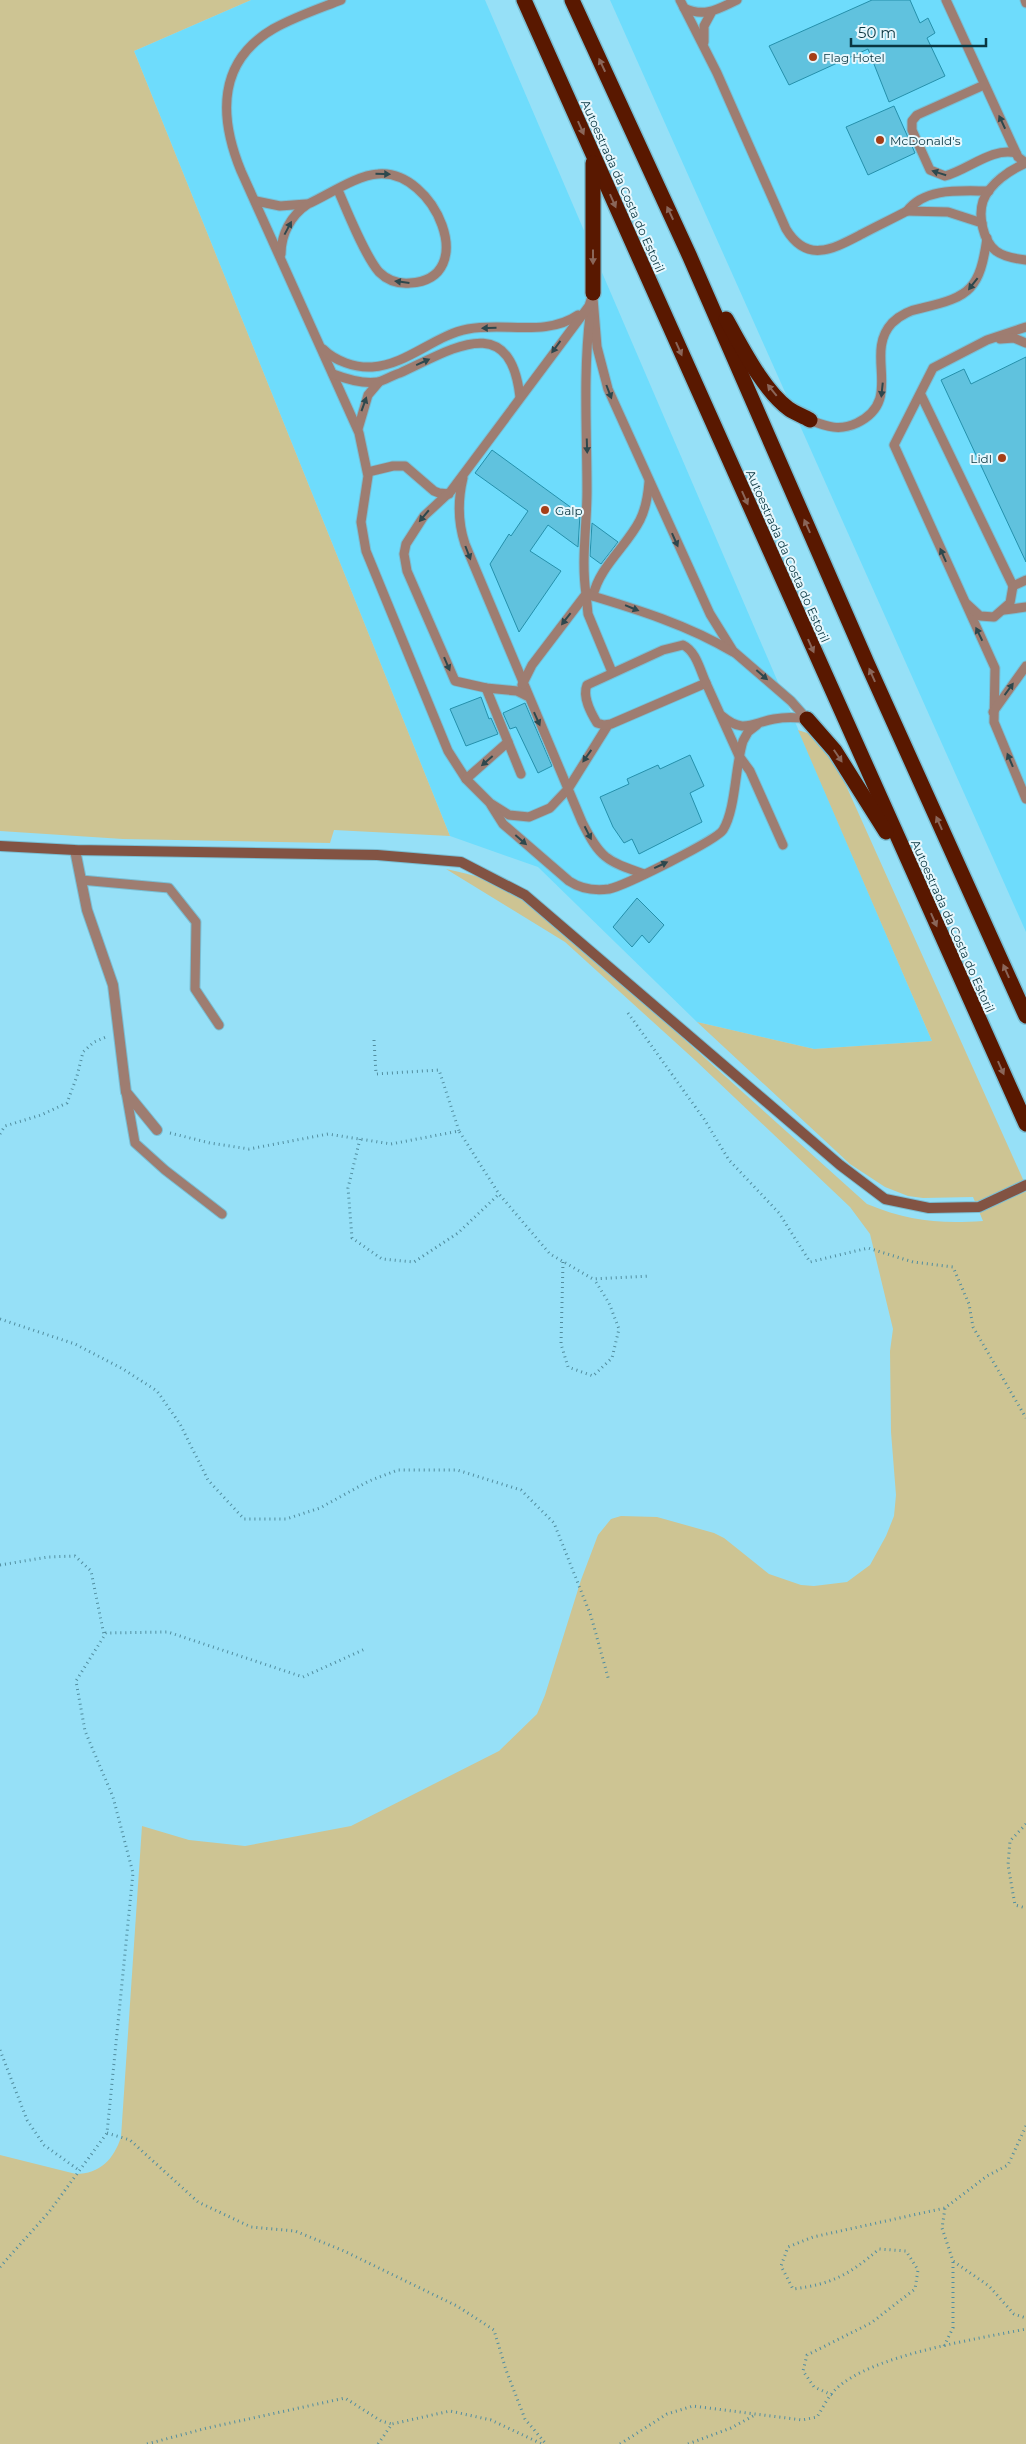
<svg xmlns="http://www.w3.org/2000/svg" width="1026" height="2444" font-family="Montserrat,sans-serif">
	<style>
		.built { fill: #6edcfc }
		.green { fill: #cdc493 }
		.building { fill: #60c2de; stroke: #2590ab }
		.lines { fill: none; stroke-linecap: round; stroke-linejoin: round }
		.lane-casing { stroke: #7abed3; stroke-width: 11 }
		.street-casing { stroke: #7abed3; stroke-width: 12 }
		.secondary-casing { stroke: #7abed3; stroke-width: 12 }
		.highway-casing { stroke: #7abed3; stroke-width: 18 }
		.path { stroke: #518d9f; stroke-width: 3; stroke-dasharray: 1 4; stroke-linecap: butt }
		.lane { stroke: #9e7d71; stroke-width: 9 }
		.street { stroke: #9e7d71; stroke-width: 10 }
		.secondary { stroke: #825343; stroke-width: 10 }
		.highway { stroke: #591800; stroke-width: 15 }
		.oneway { fill: #8a6659 }
		.oneway2 { fill: #2e484d }
		.poi-dot { fill: #a53f18; stroke: #e6f7fd; stroke-width: 2 }
		.labels { text-anchor: middle; dominant-baseline: central; stroke-width: 4; stroke-linejoin: round; paint-order: stroke }
		.poi-label { font-size: 12px; fill: #093641; stroke: #e6f7fd; text-anchor: start }
		.street-label { font-size: 12px; fill: #093641; stroke: #e6f7fd }
	</style>
	<rect width="100%" height="100%" fill="#96e0f7"/>
	<g class="built">
		<polygon points="251,0 485,0 932,1041 814,1049 697,1022 538,867 450,836 134,51"/>
		<polygon points="610,0 1026,0 1026,932"/>
	</g>
	<g class="green">
		<polygon points="0,0 251,0 134,51 450,836 334,830 330,843 123,839 0,831"/>
		<path d="M798 730 810 734 830 757 844 781 1026 1186V2444H0V2155L76 2174C100 2174 114 2159 121 2137L142 1826 189 1840 245 1846 351 1826 499 1751 537 1714 545 1695 581 1580 598 1535 611 1519 621 1516 657 1517 714 1533 724 1538 769 1574 801 1585 814 1586 847 1582 870 1565 886 1536 894 1516 896 1495 891 1432 890 1351 893 1329 870 1234 850 1207 696 1061 565 942 446 869C459 872 474 875 487 880 519 892 547 919 574 940L867 1204C908 1221 939 1224 983 1221L973 1197 923 1198 908 1196 885 1187 850 1164 697 1022 814 1049 932 1041Z"/>
	</g>
	<g class="building">
		<polygon points="872,0 910,0 920,23 928,18 935,33 927,38 945,76 889,102 868,49 789,85 769,46"/>
		<polygon points="894,106 915,153 868,175 846,127"/>
		<polygon points="1026,357 1026,562 941,380 964,369 971,384"/>
		<polygon points="492,450 580,514 578,547 548,525 530,551 561,571 519,632 490,564 509,534 511,536 528,511 475,473"/>
		<polygon points="592,523 618,542 601,564 590,556"/>
		<polygon points="481,697 489,719 491,718 498,734 466,746 450,709"/>
		<polygon points="525,703 552,766 538,773 516,727 510,729 503,713"/>
		<polygon points="690,755 704,786 690,793 702,822 639,854 632,839 624,843 613,827 600,797 629,784 627,779 658,765 660,769"/>
		<polygon points="637,898 664,925 649,943 642,935 632,947 613,927"/>
	</g>
	<g class="lines">
		<g class="lane-casing">
			<g id="lane">
				<path d="M341 0C318 9 294 17 273 29 217 62 219 117 241 171L359 433 368 476 361 522 366 551 448 751 466 779 490 803 509 815 529 817 550 808 568 789 608 725"/>
				<path d="M680 0 717 73 786 229C807 264 833 249 862 234 877 226 892 219 907 211 925 187 962 191 989 191"/>
				<polyline points="946,0 1018,157 1026,163"/>
				<polyline points="1025,0 1026,3"/>
				<path d="M684 8C705 18 718 9 737 0"/>
				<polyline points="704,42 704,26 711,13"/>
				<path d="M984 85 917 115 912 121V130L930 170 945 176C968 170 992 147 1016 153"/>
				<path d="M1026 163C1010 170 990 183 983 201 978 216 983 241 996 251 1004 257 1017 259 1026 260"/>
				<polyline points="256,201 280,206 306,204"/>
				<polyline points="907,211 948,212 982,223"/>
				<path d="M281 254C281 234 291 215 308 204 328 195 357 175 378 174 435 169 481 279 410 283 398 284 387 280 379 272 365 256 347 211 338 190"/>
				<polyline points="593,298 597,347 608,389 710,614 733,651 791,701 807,719"/>
				<polyline points="1026,327 987,340 933,368 894,445 995,668 994,722 1026,799"/>
				<polyline points="1000,339 1014,338 1026,343"/>
				<path d="M323 349C335 361 355 368 372 367 407 365 435 335 468 329 504 322 546 337 578 315"/>
				<path d="M333 374C346 379 365 384 378 382 385 380 393 375 400 373 451 350 510 309 520 397"/>
				<polyline points="921,395 1013,586 1010,603 994,617 980,616 967,604"/>
				<path d="M810 420C827 427 840 431 857 423 905 400 863 354 892 323 901 314 911 310 922 308 971 297 980 288 987 238"/>
				<polyline points="358,429 368,395 379,382"/>
				<polyline points="368,472 393,466 405,466 434,491 439,493 449,494"/>
				<path d="M463 478C458 499 458 523 465 544L582 822C600 858 606 861 644 874"/>
				<polyline points="1013,586 1026,580"/>
				<path d="M593 596C599 567 627 546 640 520 646 508 648 495 649 482"/>
				<polyline points="1004,610 1026,607"/>
				<path d="M683 645C696 651 700 670 706 683L611 724 604 725 597 723C591 713 582 697 587 685L663 650Z"/>
				<path d="M612 672 588 614 586 594C636 609 688 625 733 652"/>
				<polyline points="706,683 739,756 750,771 783,845"/>
				<path d="M522 685 532 665 586 594C581 559 587 526 587 491 587 432 583 374 590 315"/>
				<polyline points="486,688 521,774"/>
				<polyline points="527,696 517,691 486,688 455,681 407,571 404,554 406,544 424,516 451,491 589,306 593,293"/>
				<polyline points="993,712 1026,666"/>
				<path d="M722 716C743 734 752 723 774 719 785 717 796 717 807 719"/>
				<polyline points="466,779 508,742"/>
				<path d="M491 805 503 824 569 881C581 889 594 891 609 889 624 886 717 840 723 830 736 809 735 766 743 741L748 732 757 725"/>
				<polyline points="81,880 169,888 196,922 195,989 219,1025"/>
				<polyline points="126,1092 135,1143 165,1170 222,1214"/>
			</g>
		</g>
		<g class="street-casing">
			<polyline id="street" points="75,850 87,910 113,985 126,1092 157,1130"/>
		</g>
		<g class="secondary-casing">
			<polyline id="secondary" points="0,846 75,850 377,855 461,862 525,895 840,1165 885,1199 929,1208 979,1207 1026,1185"/>
		</g>
		<g class="highway-casing">
			<g id="highway">
				<polyline points="524,0 1026,1124"/>
				<polyline points="572,0 690,257 867,663 1026,1016"/>
				<polyline points="593,293 593,163"/>
				<path d="M726 319C742 347 763 390 789 409 795 413 803 416 810 420"/>
				<polyline points="807,719 835,751 886,832"/>
			</g>
		</g>
		<g class="path">
			<polyline points="628,1013 704,1119 729,1160 779,1213 810,1262 868,1248 913,1262 953,1267 969,1304 973,1327 1026,1418"/>
			<polyline points="374,1040 376,1074 439,1070 459,1131"/>
			<polyline points="170,1133 210,1143 249,1149 328,1134 391,1144 459,1131 499,1194 550,1254 593,1279 650,1276"/>
			<polyline points="0,1134 5,1126 41,1115 67,1103 77,1076 83,1052 94,1042 106,1037"/>
			<polyline points="360,1139 348,1188 352,1238 382,1259 414,1262 458,1233 499,1194"/>
			<polyline points="563,1262 561,1344 568,1367 593,1376 612,1358 619,1329 609,1303 594,1279"/>
			<polyline points="0,1319 75,1344 123,1369 157,1391 180,1424 208,1480 244,1519 286,1519 320,1508 369,1481 398,1470 457,1470 521,1490 554,1523 591,1616 609,1681"/>
			<polyline points="0,1565 48,1557 75,1556 91,1571 104,1635"/>
			<polyline points="1026,1824 1010,1841 1008,1865 1015,1905 1026,1908"/>
			<polyline points="0,2050 27,2120 44,2145 80,2171"/>
			<polyline points="1026,2126 1008,2165 987,2176 945,2208 942,2228 953,2261 989,2286 1014,2314 1026,2318"/>
			<polyline points="107,2133 130,2140 198,2202 251,2227 295,2231 344,2251 457,2306 494,2330 506,2370 525,2419 546,2444"/>
			<polyline points="0,2267 49,2212 107,2133 133,1873 113,1797 85,1731 76,1681 106,1633 168,1632 303,1677 365,1649"/>
			<polyline points="944,2346 953,2328 953,2261"/>
			<path d="M832 2395 814 2387 803 2371 807 2355 871 2323 915 2289 918 2270 906 2251 879 2249C849 2275 832 2284 793 2289L781 2266 788 2247 813 2237 945 2208"/>
			<polyline points="147,2444 207,2428 345,2398 381,2421 392,2424"/>
			<polyline points="378,2444 392,2424 450,2411 491,2420 542,2444"/>
			<path d="M620 2444 667 2414 693 2406 802 2420 817 2417C823 2408 828 2396 836 2389 871 2355 977 2339 1026 2329"/>
			<polyline points="688,2444 731,2428 755,2415"/>
		</g>
		<use href="#lane" class="lane"/>
		<use href="#street" class="street"/>
		<use href="#secondary" class="secondary"/>
		<use href="#highway" class="highway"/>
	</g>
	<defs><path id="oneway-solid" d="M-6-.8H1V-3.2L6.5 0L1 3.2V.8H-6Z" transform="scale(1.25)"/></defs>
	<g class="oneway">
		<use href="#oneway-solid" transform="translate(602 65) rotate(-115)"/>
		<use href="#oneway-solid" transform="translate(581 128) rotate(66)"/>
		<use href="#oneway-solid" transform="translate(613 201) rotate(66)"/>
		<use href="#oneway-solid" transform="translate(670 213) rotate(-115)"/>
		<use href="#oneway-solid" transform="translate(593 257) rotate(90)"/>
		<use href="#oneway-solid" transform="translate(679 349) rotate(66)"/>
		<use href="#oneway-solid" transform="translate(772 390) rotate(-129)"/>
		<use href="#oneway-solid" transform="translate(745 498) rotate(66)"/>
		<use href="#oneway-solid" transform="translate(807 526) rotate(-114)"/>
		<use href="#oneway-solid" transform="translate(811 646) rotate(66)"/>
		<use href="#oneway-solid" transform="translate(872 675) rotate(-114)"/>
		<use href="#oneway-solid" transform="translate(838 756) rotate(56)"/>
		<use href="#oneway-solid" transform="translate(939 823) rotate(-114)"/>
		<use href="#oneway-solid" transform="translate(934 920) rotate(66)"/>
		<use href="#oneway-solid" transform="translate(1006 971) rotate(-114)"/>
		<use href="#oneway-solid" transform="translate(1001 1068) rotate(66)"/>
	</g>
	<g class="oneway2">
		<use href="#oneway-solid" transform="translate(1002 122) rotate(-115)"/>
		<use href="#oneway-solid" transform="translate(939 173) rotate(-163)"/>
		<use href="#oneway-solid" transform="translate(383 174) rotate(1)"/>
		<use href="#oneway-solid" transform="translate(288 228) rotate(-62)"/>
		<use href="#oneway-solid" transform="translate(402 282) rotate(-173)"/>
		<use href="#oneway-solid" transform="translate(973 284) rotate(128)"/>
		<use href="#oneway-solid" transform="translate(489 328) rotate(179)"/>
		<use href="#oneway-solid" transform="translate(556 347) rotate(126)"/>
		<use href="#oneway-solid" transform="translate(423 362) rotate(-24)"/>
		<use href="#oneway-solid" transform="translate(882 390) rotate(96)"/>
		<use href="#oneway-solid" transform="translate(609 392) rotate(69)"/>
		<use href="#oneway-solid" transform="translate(364 404) rotate(-70)"/>
		<use href="#oneway-solid" transform="translate(587 446) rotate(88)"/>
		<use href="#oneway-solid" transform="translate(424 516) rotate(130)"/>
		<use href="#oneway-solid" transform="translate(675 540) rotate(66)"/>
		<use href="#oneway-solid" transform="translate(468 553) rotate(69)"/>
		<use href="#oneway-solid" transform="translate(943 555) rotate(-114)"/>
		<use href="#oneway-solid" transform="translate(632 608) rotate(22)"/>
		<use href="#oneway-solid" transform="translate(566 619) rotate(128)"/>
		<use href="#oneway-solid" transform="translate(979 634) rotate(-116)"/>
		<use href="#oneway-solid" transform="translate(447 664) rotate(67)"/>
		<use href="#oneway-solid" transform="translate(762 675) rotate(41)"/>
		<use href="#oneway-solid" transform="translate(1009 689) rotate(-54)"/>
		<use href="#oneway-solid" transform="translate(537 719) rotate(66)"/>
		<use href="#oneway-solid" transform="translate(587 756) rotate(125)"/>
		<use href="#oneway-solid" transform="translate(1010 760) rotate(-113)"/>
		<use href="#oneway-solid" transform="translate(487 761) rotate(139)"/>
		<use href="#oneway-solid" transform="translate(588 833) rotate(63)"/>
		<use href="#oneway-solid" transform="translate(521 840) rotate(41)"/>
		<use href="#oneway-solid" transform="translate(661 865) rotate(-25)"/>
	</g>
	<g class="poi-dot">
		<circle cx="813" cy="57" r="5"/>
		<circle cx="880" cy="140" r="5"/>
		<circle cx="1002" cy="458" r="5"/>
		<circle cx="545" cy="510" r="5"/>
	</g>
	<g class="labels">
		<g class="poi-label">
			<text x="823" y="57">Flag Hotel</text>
			<text x="890" y="140">McDonald's</text>
			<text x="992" y="458" text-anchor="end">Lidl</text>
			<text x="555" y="510">Galp</text>
		</g>
		<g class="street-label">
			<text transform="translate(623 186) rotate(66)">Autoestrada da Costa do Estoril</text>
			<text transform="translate(788 556) rotate(66)">Autoestrada da Costa do Estoril</text>
			<text transform="translate(953 926) rotate(66)">Autoestrada da Costa do Estoril</text>
		</g>
	</g>
	<path d="M851 38v8h135v-8" fill="none" stroke="#093641" stroke-width="2.5"/>
	<text x="858" y="38" font-size="15" fill="#093641" stroke="#e6f7fd" stroke-width="4" paint-order="stroke">50 m</text>
</svg>
